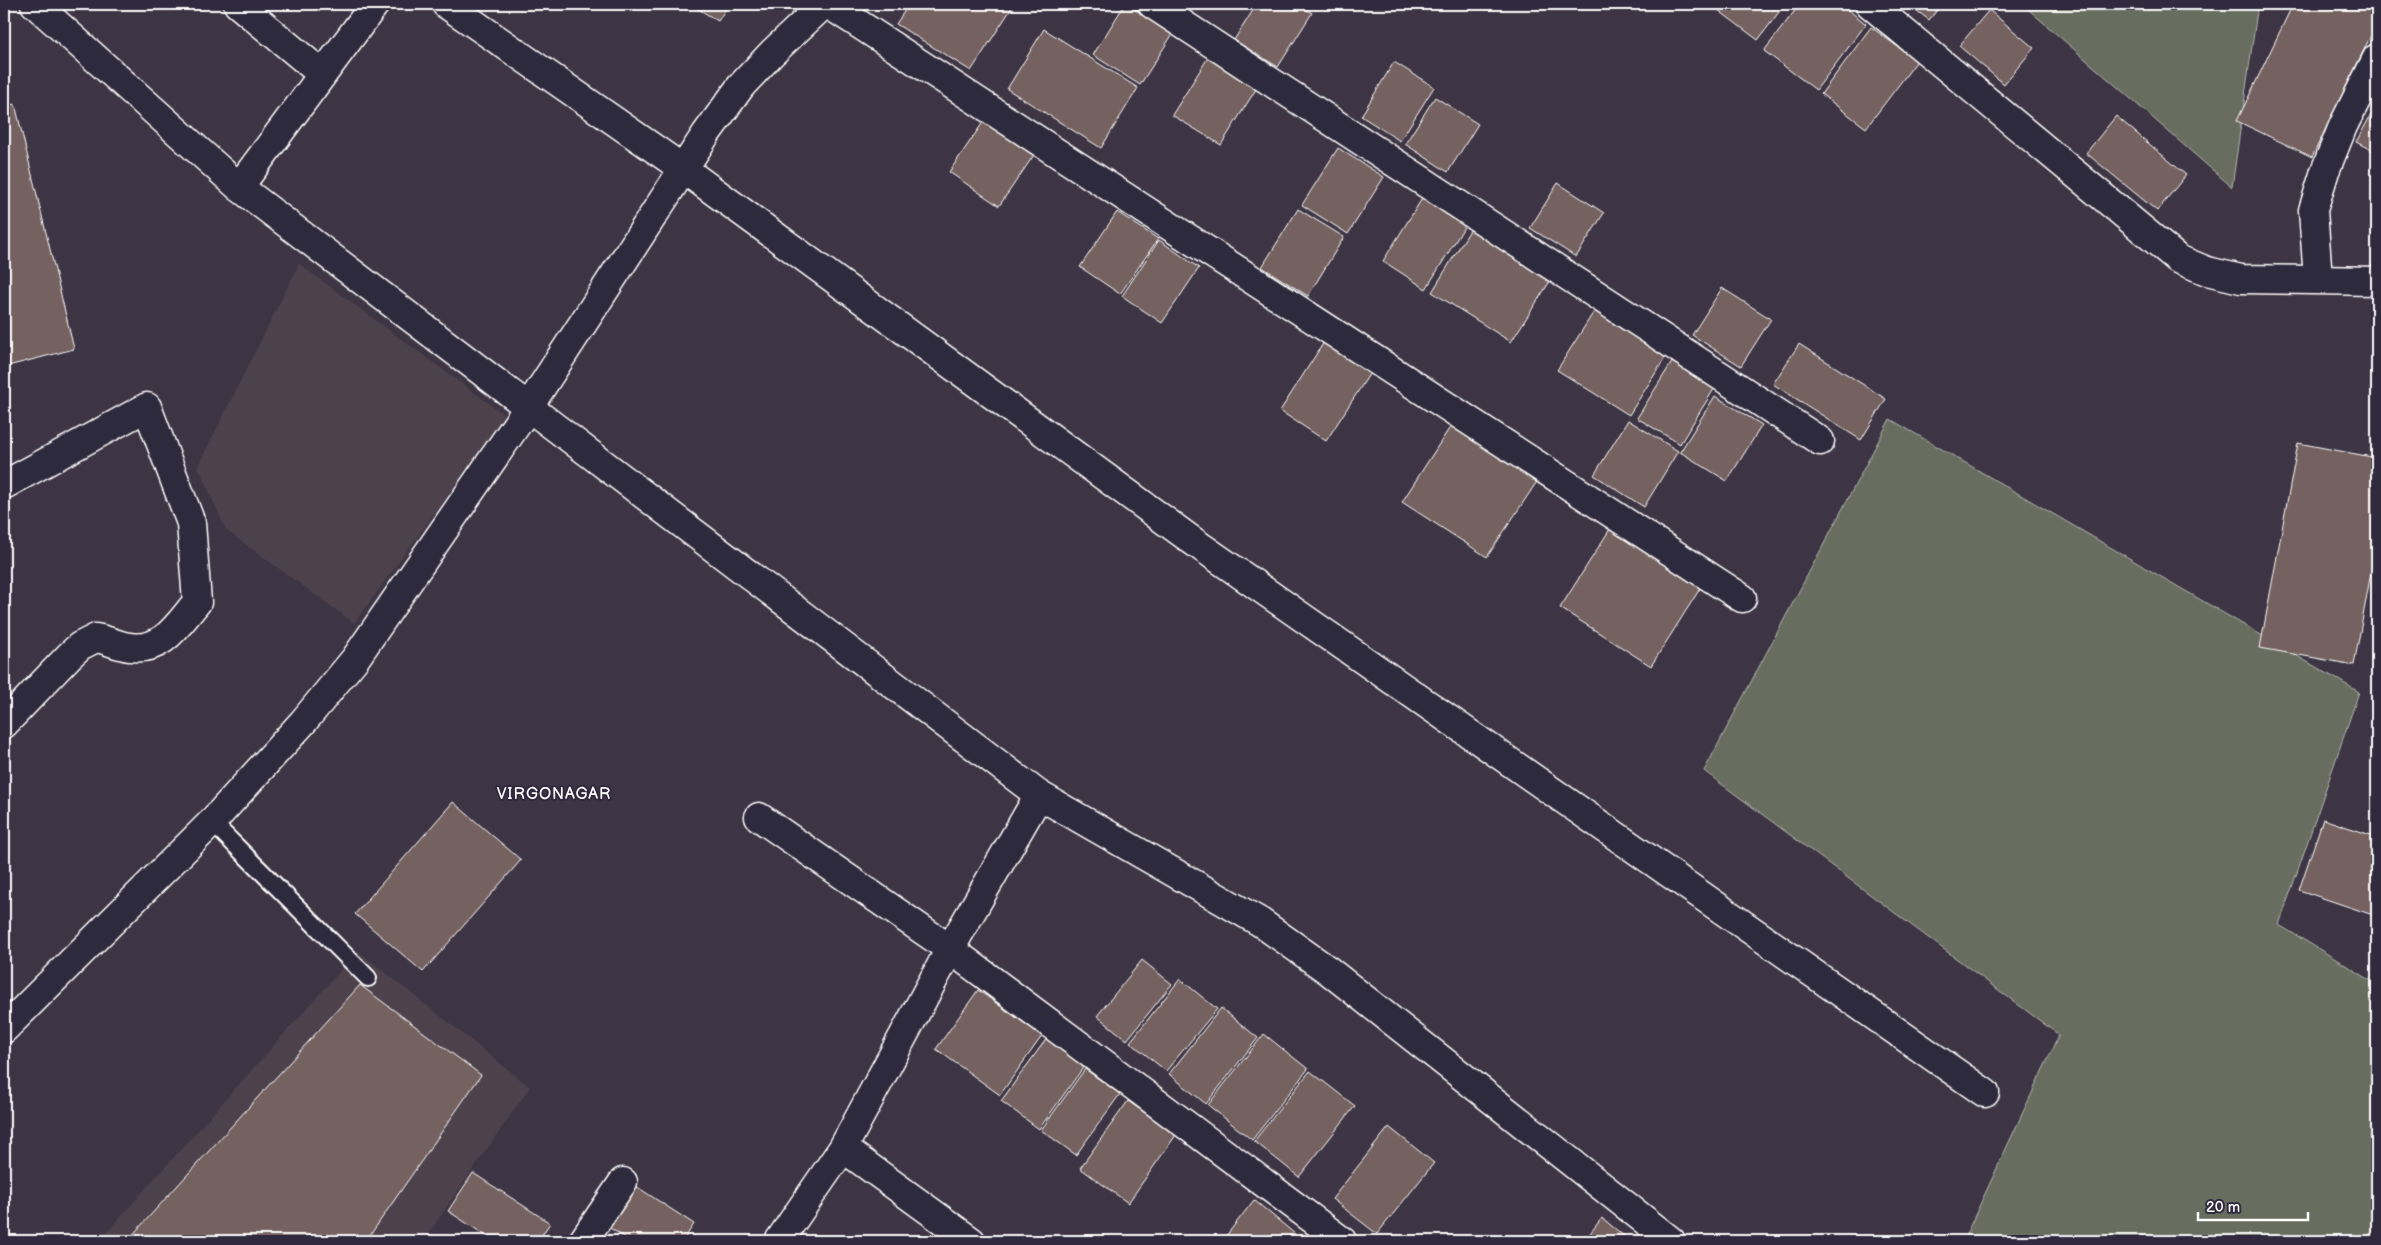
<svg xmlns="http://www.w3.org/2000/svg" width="2381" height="1245" font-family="'Balsamiq Sans',sans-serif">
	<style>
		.built { fill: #4e424c }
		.green { fill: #676d60; stroke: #b3b6b0 }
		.building { fill: #746260; stroke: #fff }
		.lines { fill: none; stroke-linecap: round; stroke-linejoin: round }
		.lane-casing { stroke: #fff; stroke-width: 20 }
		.street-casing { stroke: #fff; stroke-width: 31 }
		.lane { stroke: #2f2a3d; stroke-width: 16 }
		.street { stroke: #2f2a3d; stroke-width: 28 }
		.labels { text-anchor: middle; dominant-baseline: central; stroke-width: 4; stroke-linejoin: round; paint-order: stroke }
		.neighbourhood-label { font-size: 16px; letter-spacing: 1px; fill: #fff; stroke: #2f2a3d }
	</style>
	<rect width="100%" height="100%" fill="#3d3544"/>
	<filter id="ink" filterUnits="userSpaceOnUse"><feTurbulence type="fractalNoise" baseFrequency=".02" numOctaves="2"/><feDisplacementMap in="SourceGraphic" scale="10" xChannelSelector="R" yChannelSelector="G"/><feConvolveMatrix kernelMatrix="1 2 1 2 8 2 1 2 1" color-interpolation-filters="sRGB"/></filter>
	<g filter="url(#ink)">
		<g class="built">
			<polygon points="299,264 506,416 354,623 226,530 198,466"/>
			<polygon points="358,951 530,1087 423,1241 99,1241"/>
		</g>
		<g class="green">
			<polygon points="2022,4 2258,4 2232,187"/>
			<polygon points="1890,419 2359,692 2279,925 2377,984 2377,1241 1963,1241 2059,1035 1704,771"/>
		</g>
		<g class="building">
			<polygon points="690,4 729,4 718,21"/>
			<polygon points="909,4 1009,4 1013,6 971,71 896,24"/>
			<polygon points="1125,4 1174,32 1140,85 1093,55"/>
			<polygon points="1257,4 1297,4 1312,13 1278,67 1234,40"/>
			<polygon points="1710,4 1785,4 1758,40"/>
			<polygon points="1800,4 1841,4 1866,24 1816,90 1764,51"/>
			<polygon points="1908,4 1942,4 1929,20"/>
			<polygon points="2293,4 2360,4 2377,12 2377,23 2312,157 2237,121"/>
			<polygon points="1989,10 2034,48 2004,84 1959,46"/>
			<polygon points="1871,27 1917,61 1866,128 1821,94"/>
			<polygon points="1044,29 1138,88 1101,148 1007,89"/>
			<polygon points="1209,56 1258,86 1221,145 1172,115"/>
			<polygon points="1394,62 1434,87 1400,141 1361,116"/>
			<polygon points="1435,97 1478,124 1448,172 1405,144"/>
			<polygon points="15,104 74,349 4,367 4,106"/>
			<polygon points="2377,104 2377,153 2356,142"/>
			<polygon points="2116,116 2186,175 2157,211 2086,153"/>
			<polygon points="986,118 1036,152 999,206 949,172"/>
			<polygon points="1338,148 1384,177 1348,234 1302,205"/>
			<polygon points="1558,183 1604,213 1576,257 1530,228"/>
			<polygon points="1423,197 1466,224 1426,289 1383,261"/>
			<polygon points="1298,209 1344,237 1308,296 1262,267"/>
			<polygon points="1117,212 1158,239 1120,294 1080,267"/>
			<polygon points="1472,227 1552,278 1511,342 1432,292"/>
			<polygon points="1159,240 1199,268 1162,323 1122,296"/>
			<polygon points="1722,288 1771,319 1741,366 1692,335"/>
			<polygon points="1595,310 1667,355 1629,415 1557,370"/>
			<polygon points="1324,342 1370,373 1326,441 1280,411"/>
			<polygon points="1799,344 1886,399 1861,440 1773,384"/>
			<polygon points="1672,362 1714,389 1680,444 1637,418"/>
			<polygon points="1715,396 1762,425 1727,481 1680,452"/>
			<polygon points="1628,420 1678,451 1644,507 1594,475"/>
			<polygon points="1452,424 1538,480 1487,557 1402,502"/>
			<polygon points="2298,443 2377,458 2377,540 2354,665 2260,648"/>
			<polygon points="1610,529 1701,587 1651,666 1560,608"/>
			<polygon points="453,802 521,860 423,972 355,914"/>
			<polygon points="2323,819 2377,837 2376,916 2299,890"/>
			<polygon points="1142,960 1172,984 1127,1040 1097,1016"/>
			<polygon points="1180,979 1217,1009 1166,1071 1130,1042"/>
			<polygon points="360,985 481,1075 366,1241 127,1241"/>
			<polygon points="978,990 1042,1036 1000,1095 936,1049"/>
			<polygon points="1221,1008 1258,1038 1206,1104 1169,1074"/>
			<polygon points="1264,1034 1308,1069 1252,1140 1208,1105"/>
			<polygon points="1047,1038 1085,1065 1039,1129 1001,1101"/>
			<polygon points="1085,1069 1120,1094 1076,1155 1041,1130"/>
			<polygon points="1310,1071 1355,1106 1299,1177 1254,1141"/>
			<polygon points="1128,1101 1176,1135 1128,1203 1080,1168"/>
			<polygon points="1389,1127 1434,1163 1377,1234 1332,1199"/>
			<polygon points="473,1173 550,1223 538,1241 494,1241 448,1211"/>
			<polygon points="628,1181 694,1224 683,1241 630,1241 601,1222"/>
			<polygon points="1254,1200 1295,1234 1289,1241 1222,1241"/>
			<polygon points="1602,1218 1630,1241 1584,1241"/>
			<polygon points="432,1235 441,1241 428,1241"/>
		</g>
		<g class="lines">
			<g class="lane-casing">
				<polyline id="lane" points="212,822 368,978"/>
			</g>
			<g class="street-casing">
				<g id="street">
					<polyline points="35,4 239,187 1039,795 950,949 843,1148 779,1241"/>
					<polyline points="238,4 322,74"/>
					<polyline points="446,4 682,168 1190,539 1985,1093"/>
					<polyline points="828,4 1742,598"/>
					<polyline points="1152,4 1820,441"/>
					<polyline points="1870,4 2178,259 2207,271 2241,279 2377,281"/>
					<polyline points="239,187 375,4"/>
					<polyline points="2318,279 2313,210 2325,171 2343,126 2377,58"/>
					<path d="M4 485 147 407 191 523 197 602C178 624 163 652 130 647 119 646 108 640 96 638L80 646 70 655 4 724"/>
					<polyline points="1039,795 1260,922 1329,971 1671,1241"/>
					<polyline points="759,817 950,949 1342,1241"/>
					<polyline points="4,1029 212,822 303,722 355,659 528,408 706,134 741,86 772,53 824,4"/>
					<polyline points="843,1148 971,1241"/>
					<polyline points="583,1241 623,1182"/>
				</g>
			</g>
			<use href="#lane" class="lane"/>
			<use href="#street" class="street"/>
		</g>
	</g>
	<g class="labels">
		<g class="neighbourhood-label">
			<text x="554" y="794">VIRGONAGAR</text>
		</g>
	</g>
	<rect width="2381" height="1245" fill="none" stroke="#2f2a3d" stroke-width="20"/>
	<rect x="10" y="10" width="2361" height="1225" fill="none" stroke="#fff" stroke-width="2" filter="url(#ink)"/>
	<path d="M2198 1212v8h110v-8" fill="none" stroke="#ffffff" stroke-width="2.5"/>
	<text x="2206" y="1212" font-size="15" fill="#ffffff" stroke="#2f2a3d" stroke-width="4" paint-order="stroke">20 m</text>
</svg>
